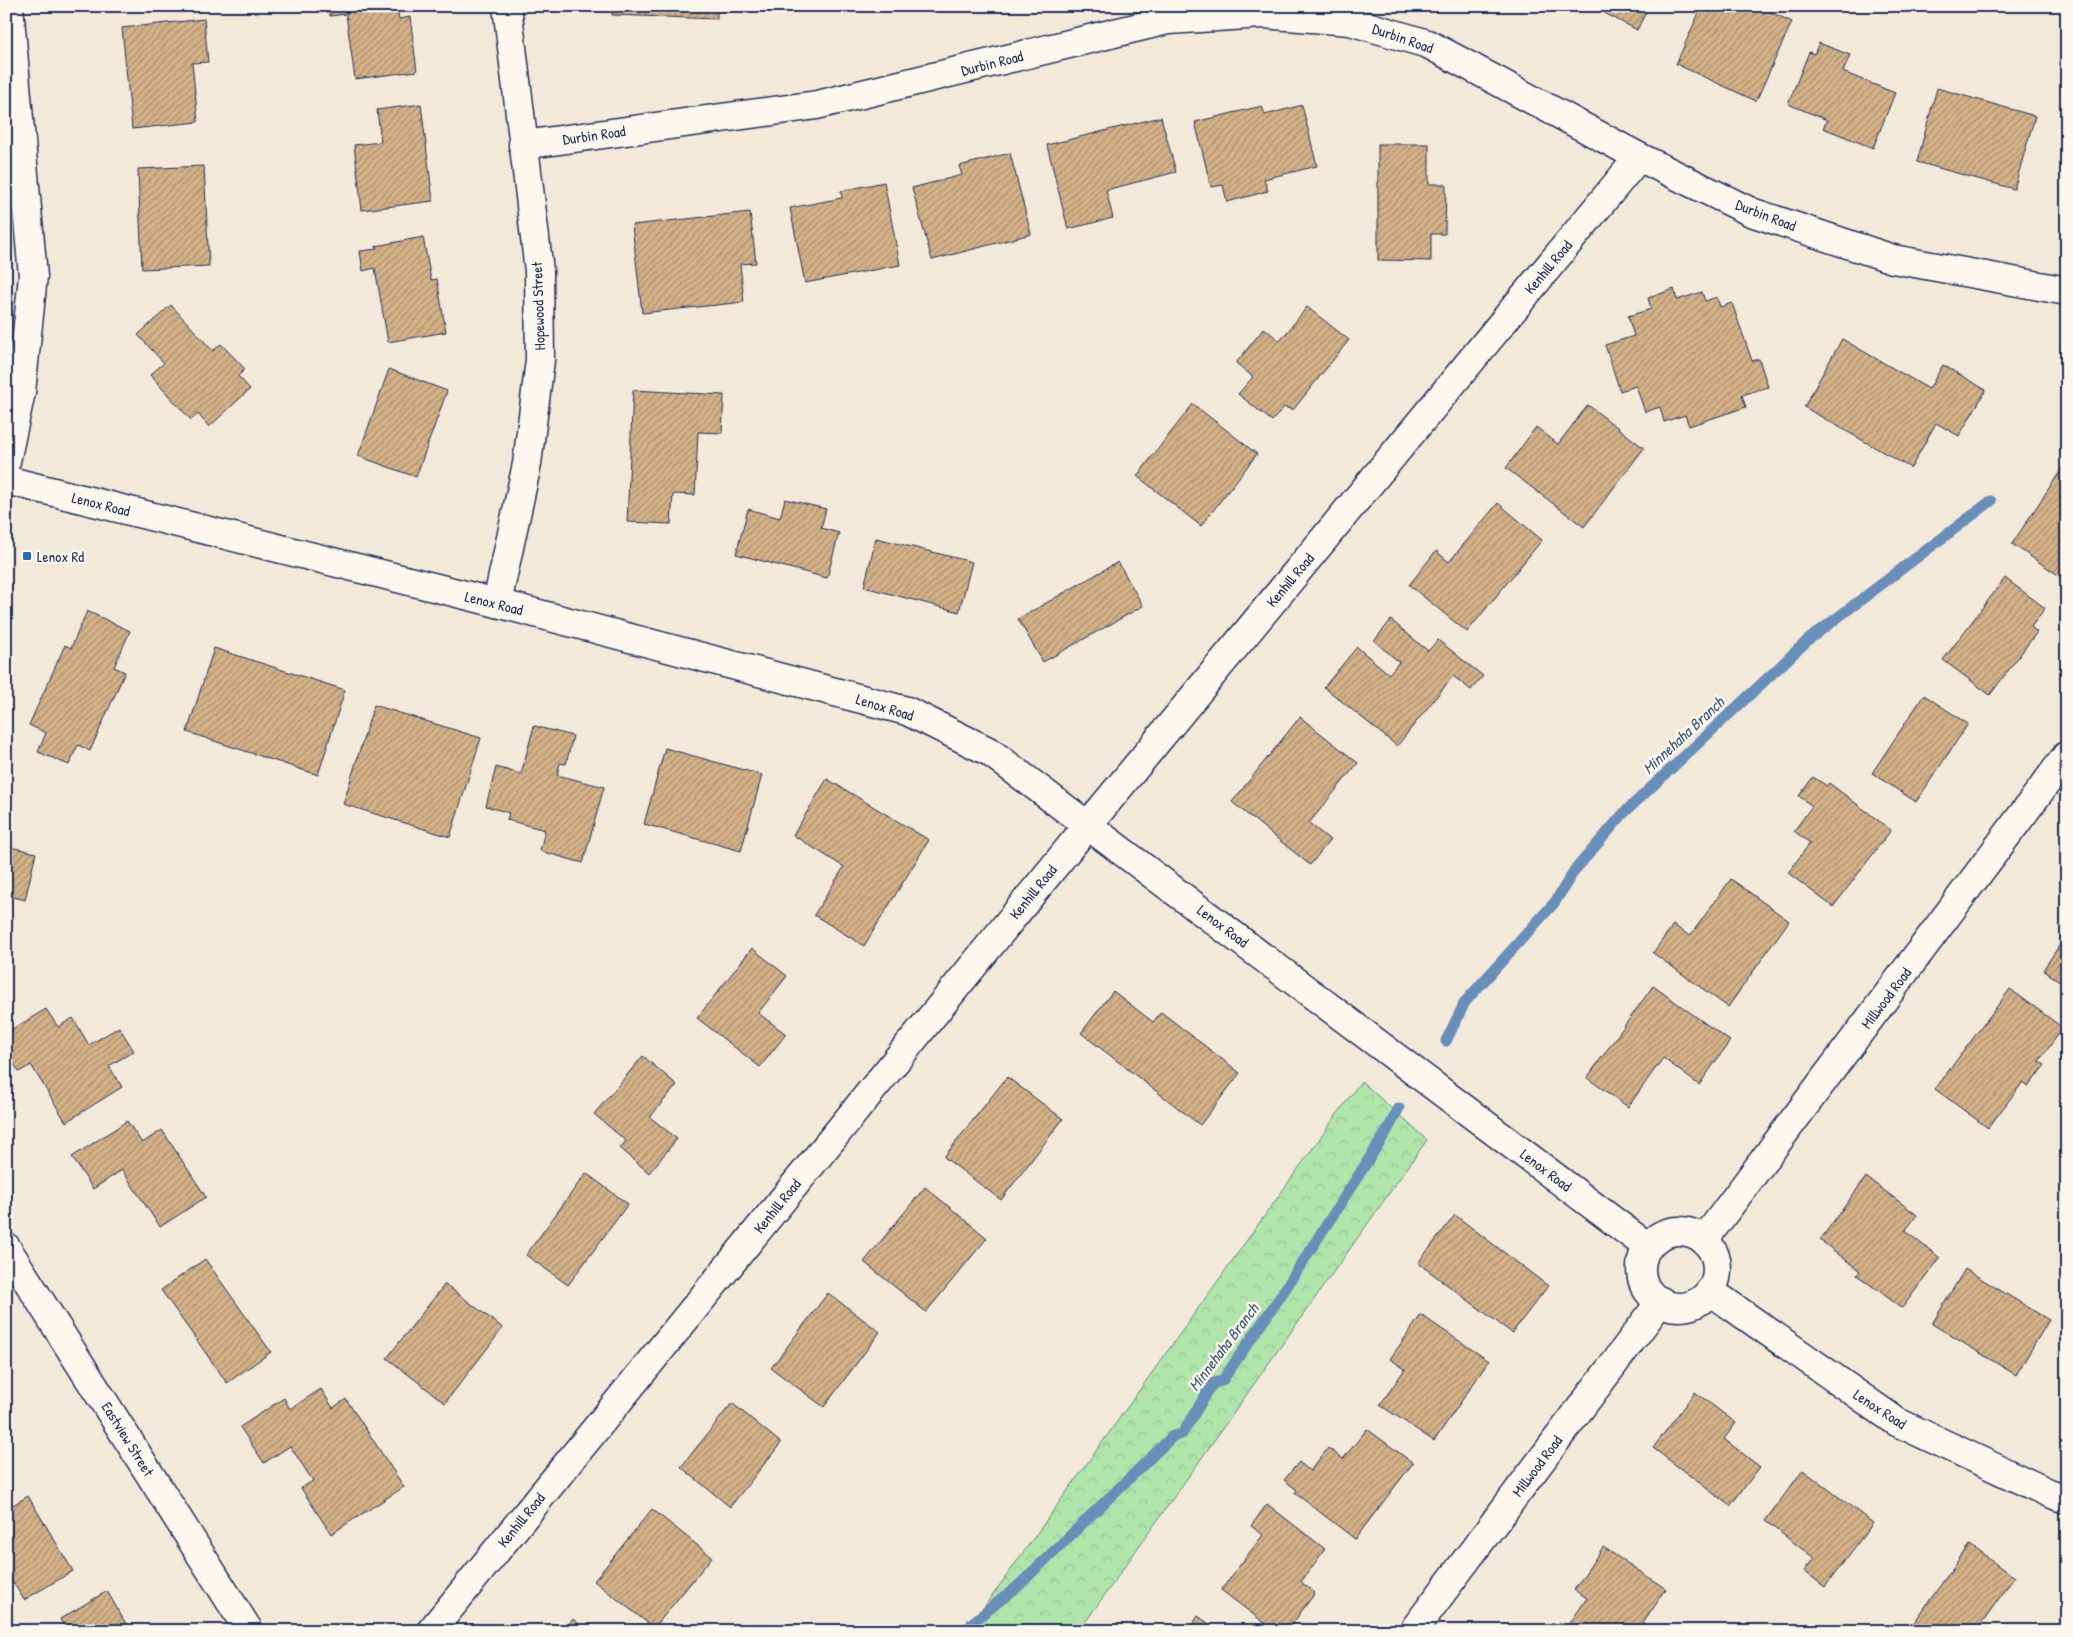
<svg xmlns="http://www.w3.org/2000/svg" width="2073" height="1637" font-family="'Patrick Hand',sans-serif">
	<style>
		.forest { fill: url(#forest-crowns); stroke: #658a83 }
		.lines { fill: none; stroke-linecap: round; stroke-linejoin: round }
		.stream { stroke: #678eba; stroke-width: 11 }
		.building { fill: url(#building-hatch); stroke: #1b2f5e }
		.minor-casing { stroke: #1b2f5e; stroke-width: 31 }
		.minor { stroke: #fbf7ec; stroke-width: 28 }
		.poi-dot { fill: #1f6fb2; stroke: #fbf7ec; stroke-width: 2 }
		.labels { text-anchor: middle; dominant-baseline: central; stroke-width: 5; stroke-linejoin: round; paint-order: stroke }
		.street-label { font-size: 15px; fill: #1b2f5e; stroke: #fbf7ec }
		.poi-label { font-size: 15px; fill: #1b2f5e; stroke: #fbf7ec; text-anchor: start }
		.water-label { font-size: 16px; font-style: italic; fill: #3b5784; stroke: #fbf7ec }
	</style>
	<defs>
		<pattern id="forest-crowns" width="20" height="18" patternUnits="userSpaceOnUse" patternTransform="scale(1.25)"><rect width="20" height="18" fill="#afe5a8"/><path d="M2 6a3 3 0 1 1 6 0M12 15a3 3 0 1 1 6 0" fill="none" stroke="#96c593"/></pattern>
		<pattern id="building-hatch" width="6" height="6" patternUnits="userSpaceOnUse" patternTransform="scale(1.25)"><rect width="6" height="6" fill="#d4b186"/><path d="M-1 1l2-2M0 6l6-6M5 7l2-2" fill="none" stroke="#ab9071"/></pattern>
	</defs>
	<rect width="100%" height="100%" fill="#f3e9d8"/>
	<filter id="ink" filterUnits="userSpaceOnUse"><feTurbulence type="fractalNoise" baseFrequency=".02" numOctaves="2"/><feDisplacementMap in="SourceGraphic" scale="10" xChannelSelector="R" yChannelSelector="G"/><feConvolveMatrix kernelMatrix="1 2 1 2 8 2 1 2 1" color-interpolation-filters="sRGB"/></filter>
	<g filter="url(#ink)">
		<polygon class="forest" points="1361,1081 1427,1140 1079,1631 967,1631"/>
		<g class="lines">
			<g class="stream">
				<polyline points="1446,1041 1465,1002 1555,902 1574,871 1624,813 1808,640 1991,501"/>
				<polyline points="968,1631 972,1623 1018,1586 1173,1436 1182,1434 1213,1383 1222,1381 1282,1294 1387,1131 1399,1108"/>
			</g>
		</g>
		<g class="building">
			<polygon points="329,6 397,6 399,19 410,17 417,71 355,79 346,14 330,16"/>
			<polygon points="612,6 717,6 717,19 612,15"/>
			<polygon points="1591,6 1649,6 1637,30"/>
			<polygon points="1702,6 1758,6 1792,22 1756,101 1676,64"/>
			<polygon points="204,19 208,62 192,63 198,122 132,129 122,28"/>
			<polygon points="1819,43 1850,55 1843,72 1895,93 1873,148 1823,128 1827,120 1788,104 1809,52 1814,54"/>
			<polygon points="1937,88 2035,116 2014,189 1917,162"/>
			<polygon points="421,104 433,201 362,210 354,145 381,142 377,110"/>
			<polygon points="1302,105 1317,166 1264,179 1268,191 1227,202 1223,185 1211,187 1195,122 1262,106 1265,115"/>
			<polygon points="1161,117 1176,172 1106,190 1113,218 1068,229 1047,145"/>
			<polygon points="1378,144 1429,144 1429,184 1446,184 1445,234 1431,234 1431,261 1378,260"/>
			<polygon points="1010,153 1031,234 932,260 912,188 962,175 959,166"/>
			<polygon points="204,166 209,266 142,269 138,169"/>
			<polygon points="884,182 900,265 805,283 790,208 842,198 841,191"/>
			<polygon points="750,212 756,263 740,264 744,302 642,313 632,225"/>
			<polygon points="423,237 431,280 437,279 446,332 388,342 375,268 363,271 360,251 377,249 376,246"/>
			<polygon points="1674,289 1677,300 1702,292 1705,301 1717,297 1720,307 1732,303 1752,361 1759,359 1768,387 1742,395 1746,407 1689,426 1685,415 1664,422 1660,407 1645,412 1636,386 1620,391 1605,345 1634,336 1628,316 1651,309 1648,298"/>
			<polygon points="171,305 213,351 221,344 245,369 238,376 250,389 209,427 198,414 191,420 150,375 164,363 138,335"/>
			<polygon points="1307,307 1349,340 1293,410 1284,407 1272,421 1238,394 1253,377 1236,363 1264,328 1280,341"/>
			<polygon points="1842,339 1929,389 1943,365 1986,390 1959,436 1936,423 1911,468 1804,407"/>
			<polygon points="389,369 447,391 416,477 358,456"/>
			<polygon points="633,390 724,395 722,433 698,432 695,495 673,494 671,524 627,522"/>
			<polygon points="1193,404 1257,454 1201,526 1137,476"/>
			<polygon points="1588,405 1644,448 1584,527 1506,468 1536,427 1558,444"/>
			<polygon points="2067,461 2067,581 2012,544"/>
			<polygon points="785,499 826,509 821,528 839,533 827,578 736,554 748,509 780,518"/>
			<polygon points="1498,503 1542,540 1467,632 1409,585 1436,551 1449,562"/>
			<polygon points="876,538 972,562 959,612 864,587"/>
			<polygon points="1118,562 1143,606 1043,662 1018,619"/>
			<polygon points="2005,578 2045,608 2031,627 2037,632 1990,695 1943,660"/>
			<polygon points="87,611 130,631 114,667 125,672 90,751 78,745 69,765 38,752 46,733 29,725 65,645 71,648"/>
			<polygon points="1391,620 1428,651 1438,640 1483,676 1471,690 1453,676 1397,746 1324,687 1357,647 1389,674 1399,662 1374,641"/>
			<polygon points="214,648 345,690 318,775 187,732"/>
			<polygon points="1924,695 1968,724 1916,802 1872,773"/>
			<polygon points="374,705 481,738 450,837 343,804"/>
			<polygon points="1300,717 1358,763 1309,823 1330,840 1310,865 1232,802"/>
			<polygon points="534,726 573,736 566,764 560,763 557,775 604,787 583,863 540,851 545,830 507,820 509,813 486,806 496,767 521,774"/>
			<polygon points="665,748 762,775 741,851 644,824"/>
			<polygon points="1813,777 1827,786 1829,783 1891,830 1833,907 1788,873 1810,843 1794,831 1812,806 1799,796"/>
			<polygon points="827,779 929,840 864,946 814,915 844,867 793,835"/>
			<polygon points="6,846 36,853 25,900 6,895"/>
			<polygon points="1731,879 1789,921 1728,1007 1653,953 1673,925 1690,936"/>
			<polygon points="2067,934 2067,986 2043,970"/>
			<polygon points="752,948 787,976 758,1013 786,1034 760,1067 697,1018"/>
			<polygon points="1653,986 1730,1041 1699,1085 1663,1058 1628,1107 1587,1078"/>
			<polygon points="2010,989 2063,1028 2039,1061 2045,1065 2028,1087 2023,1082 1988,1128 1935,1089"/>
			<polygon points="1113,991 1153,1022 1161,1012 1240,1073 1200,1125 1081,1033"/>
			<polygon points="46,1009 58,1027 73,1018 89,1045 119,1027 134,1051 109,1066 122,1087 66,1122 31,1065 19,1072 6,1052 6,1033"/>
			<polygon points="643,1056 677,1085 650,1117 677,1139 649,1173 620,1148 626,1141 594,1114"/>
			<polygon points="1007,1077 1063,1119 1001,1200 944,1157"/>
			<polygon points="127,1121 142,1143 162,1130 206,1197 160,1227 122,1170 93,1189 72,1157"/>
			<polygon points="586,1173 628,1204 568,1285 526,1255"/>
			<polygon points="1866,1177 1917,1215 1905,1231 1940,1258 1902,1308 1857,1275 1860,1271 1820,1240"/>
			<polygon points="925,1187 987,1238 926,1312 864,1262"/>
			<polygon points="1455,1215 1548,1286 1512,1333 1418,1263"/>
			<polygon points="205,1259 271,1352 227,1383 161,1290"/>
			<polygon points="1965,1269 2049,1320 2016,1375 1932,1324"/>
			<polygon points="445,1284 503,1328 445,1403 387,1358"/>
			<polygon points="828,1293 880,1332 824,1407 771,1368"/>
			<polygon points="1421,1315 1489,1361 1434,1441 1380,1405 1405,1369 1390,1359"/>
			<polygon points="321,1389 333,1408 346,1399 404,1487 331,1534 301,1488 313,1481 290,1446 264,1463 240,1427 284,1398 290,1409"/>
			<polygon points="1695,1392 1736,1423 1724,1439 1760,1467 1730,1506 1653,1448"/>
			<polygon points="732,1403 781,1443 730,1507 681,1467"/>
			<polygon points="1367,1429 1413,1463 1355,1539 1295,1493 1297,1490 1284,1480 1299,1462 1310,1471 1328,1448 1343,1459"/>
			<polygon points="1803,1470 1873,1523 1825,1587 1804,1571 1814,1558 1765,1521"/>
			<polygon points="28,1496 73,1571 24,1600 6,1571 6,1509"/>
			<polygon points="1267,1504 1325,1549 1301,1582 1315,1593 1287,1631 1275,1631 1221,1590 1263,1535 1251,1526"/>
			<polygon points="652,1509 712,1557 654,1628 594,1581"/>
			<polygon points="1969,1545 2014,1577 1976,1631 1908,1631"/>
			<polygon points="1603,1547 1666,1589 1638,1631 1569,1631 1566,1629 1587,1598 1574,1590"/>
			<polygon points="107,1591 130,1631 67,1631 60,1619"/>
			<polygon points="1198,1616 1219,1631 1188,1631"/>
			<polygon points="573,1619 587,1631 563,1631"/>
		</g>
		<g class="lines">
			<g class="minor-casing">
				<g id="minor">
					<polyline points="523,145 817,105 1168,20 1263,14 1350,21 1428,44 1639,157 1751,212 1893,259 2067,291"/>
					<polyline points="6,461 21,392 33,276 9,6"/>
					<polyline points="6,480 497,603 907,711 990,752 1648,1247"/>
					<polyline points="497,603 527,464 540,360 539,271 507,6"/>
					<circle cx="1679" cy="1269" r="38"/>
					<polyline points="1704,1240 2067,755"/>
					<polyline points="6,1247 249,1631"/>
					<polyline points="1710,1291 1897,1422 2049,1493 2067,1499"/>
					<polyline points="431,1631 1088,825 1639,157"/>
					<polyline points="1413,1631 1661,1301"/>
				</g>
			</g>
			<use href="#minor" class="minor"/>
		</g>
	</g>
	<rect class="poi-dot" x="22" y="551" width="10" height="10" rx="2.5"/>
	<g class="labels">
		<g class="street-label">
			<text transform="translate(1403 38) rotate(19)">Durbin Road</text>
			<text transform="translate(992 63) rotate(-14)">Durbin Road</text>
			<text transform="translate(594 135) rotate(-8)">Durbin Road</text>
			<text transform="translate(1766 215) rotate(21)">Durbin Road</text>
			<text transform="translate(1548 267) rotate(-50)">Kenhill Road</text>
			<text transform="translate(538 306) rotate(-92)">Hopewood Street</text>
			<text transform="translate(101 504) rotate(14)">Lenox Road</text>
			<text transform="translate(1290 580) rotate(-50)">Kenhill Road</text>
			<text transform="translate(494 603) rotate(14)">Lenox Road</text>
			<text transform="translate(885 707) rotate(17)">Lenox Road</text>
			<text transform="translate(1033 892) rotate(-51)">Kenhill Road</text>
			<text transform="translate(1223 926) rotate(37)">Lenox Road</text>
			<text transform="translate(1886 998) rotate(-53)">Millwood Road</text>
			<text transform="translate(1546 1170) rotate(37)">Lenox Road</text>
			<text transform="translate(777 1206) rotate(-51)">Kenhill Road</text>
			<text transform="translate(1880 1409) rotate(33)">Lenox Road</text>
			<text transform="translate(128 1439) rotate(58)">Eastview Street</text>
			<text transform="translate(1537 1466) rotate(-53)">Millwood Road</text>
			<text transform="translate(521 1520) rotate(-51)">Kenhill Road</text>
		</g>
		<g class="poi-label">
			<text x="37" y="556">Lenox Rd</text>
		</g>
		<g class="water-label">
			<text transform="translate(1683 735) rotate(-43)">Minnehaha Branch</text>
			<text transform="translate(1223 1347) rotate(-53)">Minnehaha Branch</text>
		</g>
	</g>
	<rect width="2073" height="1637" fill="none" stroke="#fbf7ec" stroke-width="25"/>
	<rect x="12" y="12" width="2048" height="1612" fill="none" stroke="#1b2f5e" stroke-width="2" filter="url(#ink)"/>
</svg>
